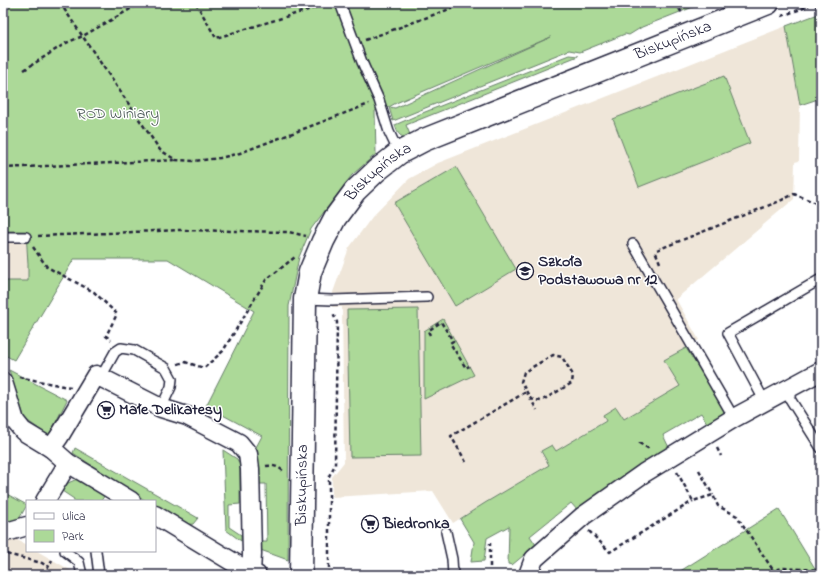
<svg xmlns="http://www.w3.org/2000/svg" width="824" height="578" font-family="'Indie Flower',sans-serif">
	<style>
		.built { fill: #efe6d9 }
		.green { fill: #acd998; stroke: #677e6a; fill-rule: evenodd }
		.lines { fill: none; stroke-linecap: round; stroke-linejoin: round }
		.service-casing { stroke: #22223b; stroke-width: 12 }
		.minor-casing { stroke: #22223b; stroke-width: 21 }
		.tertiary-casing { stroke: #22223b; stroke-width: 25 }
		.path { stroke: #22223b; stroke-width: 2.5; stroke-dasharray: 4 3; stroke-linecap: butt }
		.service { stroke: #fff; stroke-width: 9 }
		.minor { stroke: #fff; stroke-width: 18 }
		.tertiary { stroke: #fff; stroke-width: 22 }
		.labels { text-anchor: middle; dominant-baseline: central; stroke-width: 3; stroke-linejoin: round; paint-order: stroke }
		.street-label { font-size: 16px; fill: #22223b; stroke: #fff }
		.park-label { font-size: 16px; fill: #4b5957; stroke: #fff }
		.poi-label { font-size: 16px; font-weight: bold; fill: #22223b; stroke: #fff; text-anchor: start }
	</style>
	<rect width="100%" height="100%" fill="#fff"/>
	<filter id="ink" filterUnits="userSpaceOnUse"><feTurbulence type="fractalNoise" baseFrequency=".025" numOctaves="2"/><feDisplacementMap in="SourceGraphic" scale="8" xChannelSelector="R" yChannelSelector="G"/><feConvolveMatrix kernelMatrix="1 2 1 2 8 2 1 2 1" color-interpolation-filters="sRGB"/></filter>
	<g filter="url(#ink)">
		<g class="built">
			<polygon points="786,26 800,105 799,161 795,162 794,199 676,299 699,340 664,360 680,386 624,419 616,407 604,415 607,420 556,451 552,445 546,448 541,452 549,465 485,503 453,523 433,491 332,497 332,477 344,462 342,307 332,307 332,295 349,248 372,217 409,179 438,163"/>
			<polygon points="3,231 26,231 26,237 28,264 28,281 3,281"/>
			<polygon points="3,539 17,540 27,545 27,551 37,551 79,575 3,575"/>
		</g>
		<g class="green">
			<path d="M3 3H703L683 11 680 5 677 7 680 12 642 27 629 35 625 34 580 52 569 50 393 121 389 107 382 108 375 111 376 154 352 175 311 229 299 257 289 306 288 560 255 548V542H267L266 484H254V451L262 436 206 406 254 311 168 259H74L14 360 3 354V281H28V264L26 231H3ZM551 37 395 108 389 107 396 103Z"/>
			<polygon points="821,13 821,98 800,105 786,26"/>
			<path d="M569 55 578 56 406 125 411 137C400 138 398 135 395 125L420 114Z"/>
			<polygon points="724,76 750,143 639,187 613,119"/>
			<polygon points="456,167 516,269 455,306 394,203"/>
			<polygon points="418,309 421,456 350,457 347,310"/>
			<polygon points="443,319 474,375 424,399 424,331"/>
			<polygon points="686,348 723,407 725,415 710,428 701,413 663,435 672,454 578,511 571,503 530,536 536,545 512,565 508,564 509,526 487,538 484,561 471,562 474,542 460,519 485,503 549,465 541,451 552,445 556,451 606,421 603,415 616,407 624,419 680,386 664,360"/>
			<polygon points="9,370 67,400 49,436 25,419"/>
			<polygon points="75,448 198,518 193,524 185,525 155,507 155,501 146,501 73,453"/>
			<polygon points="223,450 237,459 240,465 240,504 229,505 229,527 241,535 241,541 226,530"/>
			<polygon points="77,479 106,493 101,501 73,501 74,499 62,491 68,483"/>
			<polygon points="3,492 27,505 20,517 13,522 3,523"/>
			<polygon points="779,509 816,570 821,570 821,575 674,575"/>
		</g>
		<g class="lines">
			<g class="service-casing">
				<g id="service">
					<polyline points="340,3 362,62 379,100 389,132 399,153"/>
					<polyline points="820,3 821,5"/>
					<polyline points="3,237 26,237"/>
					<polyline points="633,244 734,418"/>
					<polyline points="305,299 332,300 427,297"/>
					<polyline points="101,377 115,352 121,348 134,350 166,368 172,379 171,387 161,408"/>
					<polyline points="785,391 821,448"/>
					<polyline points="765,402 728,333 821,279"/>
					<polyline points="446,532 452,559 453,575"/>
					<polyline points="65,551 79,562 82,575"/>
					<polyline points="96,551 99,575"/>
				</g>
			</g>
			<g class="minor-casing">
				<g id="minor">
					<polyline points="3,382 15,421 23,431 51,448 68,463 131,501"/>
					<polyline points="51,448 59,437 96,375 161,408 187,416 239,443 248,454 250,469 252,554 251,573"/>
					<polyline points="45,501 68,463"/>
					<polyline points="155,515 251,573 257,575"/>
					<polyline points="3,531 10,531 27,526"/>
					<polyline points="528,575 534,559 583,516 644,473 734,418 821,371"/>
				</g>
			</g>
			<g class="tertiary-casing">
				<g id="tertiary">
					<path id="s1" d="M301 575 305 299 310 272 323 241 335 218 355 191 376 171 399 153 424 140 768 3"/>
				</g>
			</g>
			<g class="path">
				<polyline points="60,3 160,150 176,160 194,161 220,158 240,153 369,104"/>
				<polyline points="196,3 216,38 328,4"/>
				<polyline points="676,3 682,13"/>
				<polyline points="782,16 809,6"/>
				<polyline points="365,40 466,3"/>
				<polyline points="24,70 66,43 83,36 141,3"/>
				<polyline points="3,168 176,160"/>
				<polyline points="38,236 180,230 289,232 306,236"/>
				<polyline points="33,247 47,267 94,292 117,314 106,336 111,340"/>
				<polyline points="660,263 656,253 657,250 780,201 794,194 821,205"/>
				<polyline points="430,335 428,331 441,322 453,341 450,343 466,368 469,366"/>
				<polyline points="178,364 185,362 204,368 223,351 266,280 295,257"/>
				<polyline points="19,377 63,386 71,387"/>
				<polyline points="530,399 541,401 572,383 573,375 562,357 553,355 524,372 521,382 537,410"/>
				<polyline points="639,443 651,450"/>
				<polyline points="717,448 721,456"/>
				<polyline points="466,462 451,436 526,392"/>
				<path d="M266 466C272 465 278 466 283 471"/>
				<polyline points="699,470 713,495"/>
				<polyline points="677,472 693,501 713,495 718,506 737,516 773,570"/>
				<polyline points="589,531 610,552 693,501"/>
				<polyline points="3,560 7,554 42,563 48,567"/>
				<polyline points="490,567 490,543"/>
				<polyline points="44,575 52,560"/>
				<polyline points="329,575 329,476 335,465 337,322 332,312"/>
				<polyline points="764,575 773,570 782,568 821,570"/>
			</g>
			<use href="#service" class="service"/>
			<use href="#minor" class="minor"/>
			<use href="#tertiary" class="tertiary"/>
		</g>
	</g>
	<defs>
		<g id="school-ring" transform="scale(0.9)"><circle r="9.5" fill="#fff" stroke="#22223b" stroke-width="1.5"/><path d="M0-5L7-2L0 1L-7-2ZM-4 1L0 2.5L4 1V4Q0 6-4 4Z" fill="#22223b"/></g>
		<g id="supermarket-ring" transform="scale(0.9)"><circle r="9.5" fill="#fff" stroke="#22223b" stroke-width="1.5"/><path d="M-6-5.5h2.5l.6 2H6L4.5 2H-2.5L-4.4-4H-6ZM-1.5 3.2a1.3 1.3 0 1 0 .1 0ZM3 3.2a1.3 1.3 0 1 0 .1 0Z" fill="#22223b"/></g>
	</defs>
	<g fill-rule="evenodd">
		<use href="#school-ring" x="525" y="271"/>
		<use href="#supermarket-ring" x="106" y="410"/>
		<use href="#supermarket-ring" x="370" y="524"/>
	</g>
	<g class="labels">
		<g class="street-label">
			<text stroke="none"><textPath href="#s1" startOffset="751">Biskupińska</textPath></text>
			<text stroke="none"><textPath href="#s1" startOffset="427">Biskupińska</textPath></text>
			<text stroke="none"><textPath href="#s1" startOffset="90">Biskupińska</textPath></text>
		</g>
		<g class="park-label">
			<text x="118" y="114">ROD Winiary</text>
		</g>
		<g class="poi-label">
			<text x="538" y="262">Szkoła<tspan x="538" dy="18">Podstawowa nr 12</tspan></text>
			<text x="119" y="410">Małe Delikatesy</text>
			<text x="383" y="524">Biedronka</text>
		</g>
	</g>
	<rect width="824" height="578" fill="none" stroke="#fff" stroke-width="16"/>
	<rect x="8" y="8" width="808" height="562" fill="none" stroke="#22223b" stroke-width="1.5" filter="url(#ink)"/>
	<rect x="26" y="500" width="130" height="52" fill="#ffffff" stroke="#a7a7b1"/>
	<rect x="34" y="513" width="20" height="6" fill="#ffffff" stroke="#a7a7b1"/>
	<text x="62" y="520" font-size="12" fill="#22223b">Ulica</text>
	<rect x="34" y="530" width="20" height="12" fill="#acd998" stroke="#a7a7b1"/>
	<text x="62" y="540" font-size="12" fill="#22223b">Park</text>
</svg>
